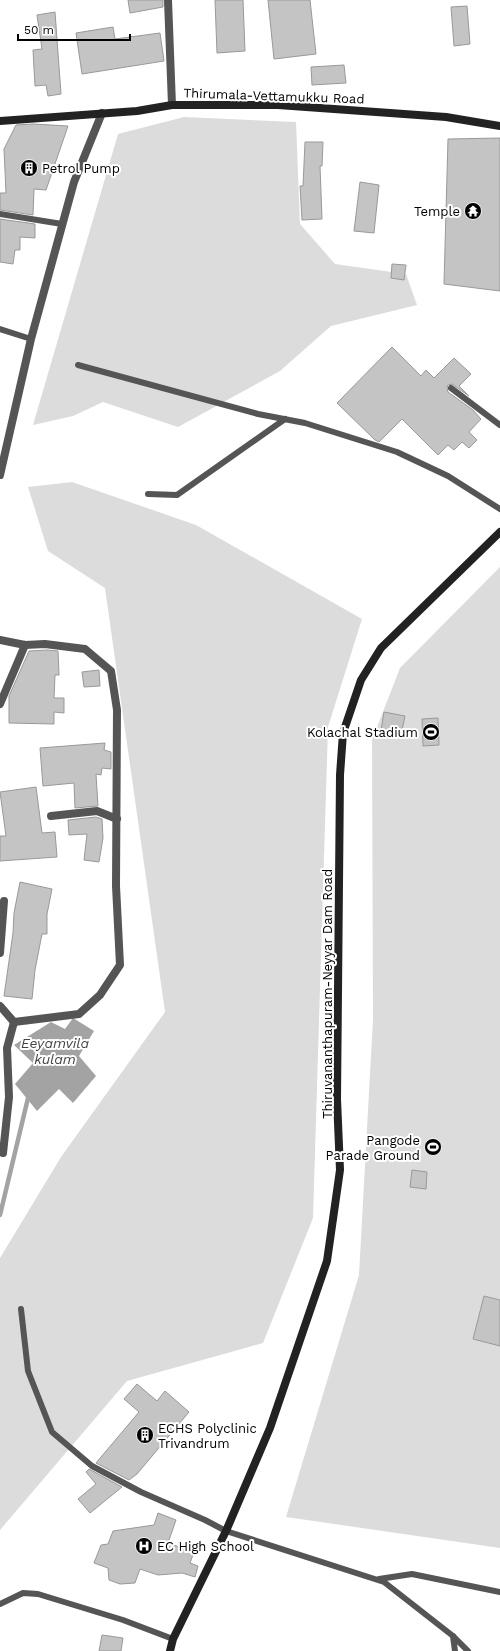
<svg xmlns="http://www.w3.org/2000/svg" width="500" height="1651" font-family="'Work Sans',sans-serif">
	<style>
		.green { fill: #dcdcdc }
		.water { fill: #a3a3a3 }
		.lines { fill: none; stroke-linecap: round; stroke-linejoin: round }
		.stream { stroke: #a3a3a3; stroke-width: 4.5 }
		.building { fill: #c4c4c4; stroke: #999 }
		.lane { stroke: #555; stroke-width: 6 }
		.street { stroke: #555; stroke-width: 8 }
		.secondary { stroke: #222; stroke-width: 8 }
		.labels { text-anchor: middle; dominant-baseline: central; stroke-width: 4; stroke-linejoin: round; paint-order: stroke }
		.street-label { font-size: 13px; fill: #000; stroke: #fff }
		.poi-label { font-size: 13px; fill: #000; stroke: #fff; text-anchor: start }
		.water-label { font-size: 14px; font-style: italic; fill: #444; stroke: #fff }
	</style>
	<rect width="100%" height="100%" fill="#fff"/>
	<g class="green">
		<polygon points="184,117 296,122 300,224 335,264 406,274 417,305 331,326 280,371 178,427 103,402 73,416 33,425 118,134"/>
		<polygon points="72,482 196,525 362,619 328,727 313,1218 263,1343 127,1381 0,1530 0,1258 61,1157 165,1012 105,588 48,551 28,487"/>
		<polygon points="500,567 500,1548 286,1517 359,1275 373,1019 372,740 400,668"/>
	</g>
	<polygon class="water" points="73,1018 94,1031 79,1056 96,1076 73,1103 59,1089 37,1111 15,1084 33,1063 14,1045 51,1022 65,1029"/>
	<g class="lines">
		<polyline class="stream" points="0,1215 29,1094"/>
	</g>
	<g class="building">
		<polygon points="128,0 163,0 163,7 130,13"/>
		<polygon points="215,0 243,0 245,51 217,53"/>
		<polygon points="268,0 310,0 316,54 274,59"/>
		<polygon points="467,6 470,44 454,46 451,7"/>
		<polygon points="55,12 61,94 48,96 46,85 35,86 33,50 42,49 37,15"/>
		<polygon points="113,27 115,39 160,33 164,61 82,74 76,33"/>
		<polygon points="344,65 346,83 312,85 311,67"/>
		<polygon points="33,124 68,126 46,190 34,189 33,215 0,210 0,193 6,193 4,149 16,125"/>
		<polygon points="500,138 500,291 444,284 448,139"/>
		<polygon points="305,142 323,142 322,166 320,166 322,219 302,220 300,186 303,186"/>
		<polygon points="360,182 379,185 374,233 354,231"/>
		<polygon points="0,219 35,224 35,238 20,237 20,250 15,250 13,264 0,262"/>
		<polygon points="392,264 406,265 404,280 391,278"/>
		<polygon points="392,347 421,376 426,370 434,378 454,358 471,374 459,386 469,396 452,384 448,385 447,388 448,392 473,410 481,419 469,432 477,440 469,448 462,442 454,450 448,445 438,455 402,419 379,442 375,440 337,403"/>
		<polygon points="47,650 58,651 59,675 55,675 54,698 64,698 64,713 54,712 54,724 9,723 9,696 29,651"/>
		<polygon points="99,670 100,686 84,687 82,672"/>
		<polygon points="384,712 405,716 401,735 381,731"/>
		<polygon points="438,718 439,745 423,746 422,719"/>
		<polygon points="105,743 104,750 111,752 111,769 102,768 101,775 96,774 98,806 75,808 74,783 43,786 40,748"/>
		<polygon points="36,787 42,833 55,832 57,857 0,861 0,836 6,836 0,792"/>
		<polygon points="96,817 102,819 103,838 99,862 84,860 87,834 69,835 68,820"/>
		<polygon points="20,882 52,889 47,914 47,934 42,934 35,970 32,999 4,996 13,933 14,913"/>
		<polygon points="412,1170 427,1172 426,1189 410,1187"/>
		<polygon points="484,1296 500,1300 500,1346 473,1339"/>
		<polygon points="137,1384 157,1401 165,1391 189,1412 137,1474 129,1480 96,1463 139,1412 124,1399"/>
		<polygon points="89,1469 122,1487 90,1513 78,1499 96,1484 86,1472"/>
		<polygon points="158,1513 176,1520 168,1543 194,1552 190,1563 198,1566 195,1577 182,1573 158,1575 140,1569 135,1583 120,1584 109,1580 108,1568 94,1563 101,1545 108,1544 113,1531 154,1525"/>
		<polygon points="102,1635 123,1638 121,1651 99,1651"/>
	</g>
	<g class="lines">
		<g class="lane">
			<polyline points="0,214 62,224"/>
			<polyline points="0,329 31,339"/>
			<polyline points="78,365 258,414 305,423 397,452 448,476 500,509"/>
			<polyline points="451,388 500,425"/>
			<polyline points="148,494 177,495 285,419"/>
			<polyline points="21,1309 28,1371 52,1432 92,1466 141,1492 205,1520 226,1531 384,1582 453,1636 468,1651"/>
			<polyline points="379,1579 412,1574 500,1592"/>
			<polyline points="0,1604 23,1593 38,1594 123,1620 173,1639"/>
			<polyline points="453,1636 455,1651"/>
		</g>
		<g class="street">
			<polyline points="168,0 172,105"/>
			<polyline points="0,475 31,339 74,182 102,113"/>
			<polyline points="0,640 25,645 45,644 85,649 111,671 117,710 116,886 120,965 100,995 79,1014 14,1022 0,1006"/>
			<polyline points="0,704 25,645"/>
			<polyline points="51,816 97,811 117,819"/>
			<polyline points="0,953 4,901"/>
			<polyline points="3,1153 9,1097 7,1048 14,1022"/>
		</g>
		<g class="secondary">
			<polyline points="0,121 137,111 172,105 278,105 446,117 500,126"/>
			<polyline points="170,1651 173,1639 226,1531 270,1428 327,1261 340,1170 337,1099 340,775 343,733 361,680 381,648 500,532"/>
		</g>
	</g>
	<defs>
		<g id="building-disc" transform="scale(0.9)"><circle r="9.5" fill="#000" stroke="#fff"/><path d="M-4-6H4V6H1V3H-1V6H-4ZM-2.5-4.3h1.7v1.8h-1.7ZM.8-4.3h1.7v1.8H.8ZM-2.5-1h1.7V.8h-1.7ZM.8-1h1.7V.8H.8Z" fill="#fff"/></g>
		<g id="temple-disc" transform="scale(0.9)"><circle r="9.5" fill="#000" stroke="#fff"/><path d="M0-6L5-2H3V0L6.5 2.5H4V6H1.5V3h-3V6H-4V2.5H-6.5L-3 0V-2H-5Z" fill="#fff"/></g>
		<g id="stadium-disc" transform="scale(0.9)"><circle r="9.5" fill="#000" stroke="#fff"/><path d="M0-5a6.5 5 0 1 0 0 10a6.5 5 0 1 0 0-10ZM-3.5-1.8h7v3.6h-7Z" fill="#fff"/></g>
		<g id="hospital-disc" transform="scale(0.9)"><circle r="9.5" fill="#000" stroke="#fff"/><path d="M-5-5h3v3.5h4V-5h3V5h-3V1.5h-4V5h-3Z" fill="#fff"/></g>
	</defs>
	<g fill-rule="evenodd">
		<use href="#building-disc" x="29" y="168"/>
		<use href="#temple-disc" x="473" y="211"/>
		<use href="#stadium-disc" x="431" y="732"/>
		<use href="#stadium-disc" x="433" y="1147"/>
		<use href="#building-disc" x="145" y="1435"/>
		<use href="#hospital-disc" x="144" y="1546"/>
	</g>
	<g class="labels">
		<g class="street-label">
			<text transform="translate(274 96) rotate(2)">Thirumala-Vettamukku Road</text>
			<text transform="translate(327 994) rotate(-90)">Thiruvananthapuram-Neyyar Dam Road</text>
		</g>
		<g class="poi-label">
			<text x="42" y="168">Petrol Pump</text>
			<text x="460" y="211" text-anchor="end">Temple</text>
			<text x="418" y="732" text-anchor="end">Kolachal Stadium</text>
			<text x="420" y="1140" text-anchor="end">Pangode<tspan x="420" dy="15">Parade Ground</tspan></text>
			<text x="158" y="1428">ECHS Polyclinic<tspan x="158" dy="15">Trivandrum</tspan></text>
			<text x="157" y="1546">EC High School</text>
		</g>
		<g class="water-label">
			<text x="55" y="1043">Eeyamvila<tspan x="55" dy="16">kulam</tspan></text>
		</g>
	</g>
	<path d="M18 34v6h112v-6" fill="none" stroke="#000000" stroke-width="2"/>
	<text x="24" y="34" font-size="12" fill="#000000" stroke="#ffffff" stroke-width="3" paint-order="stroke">50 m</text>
</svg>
